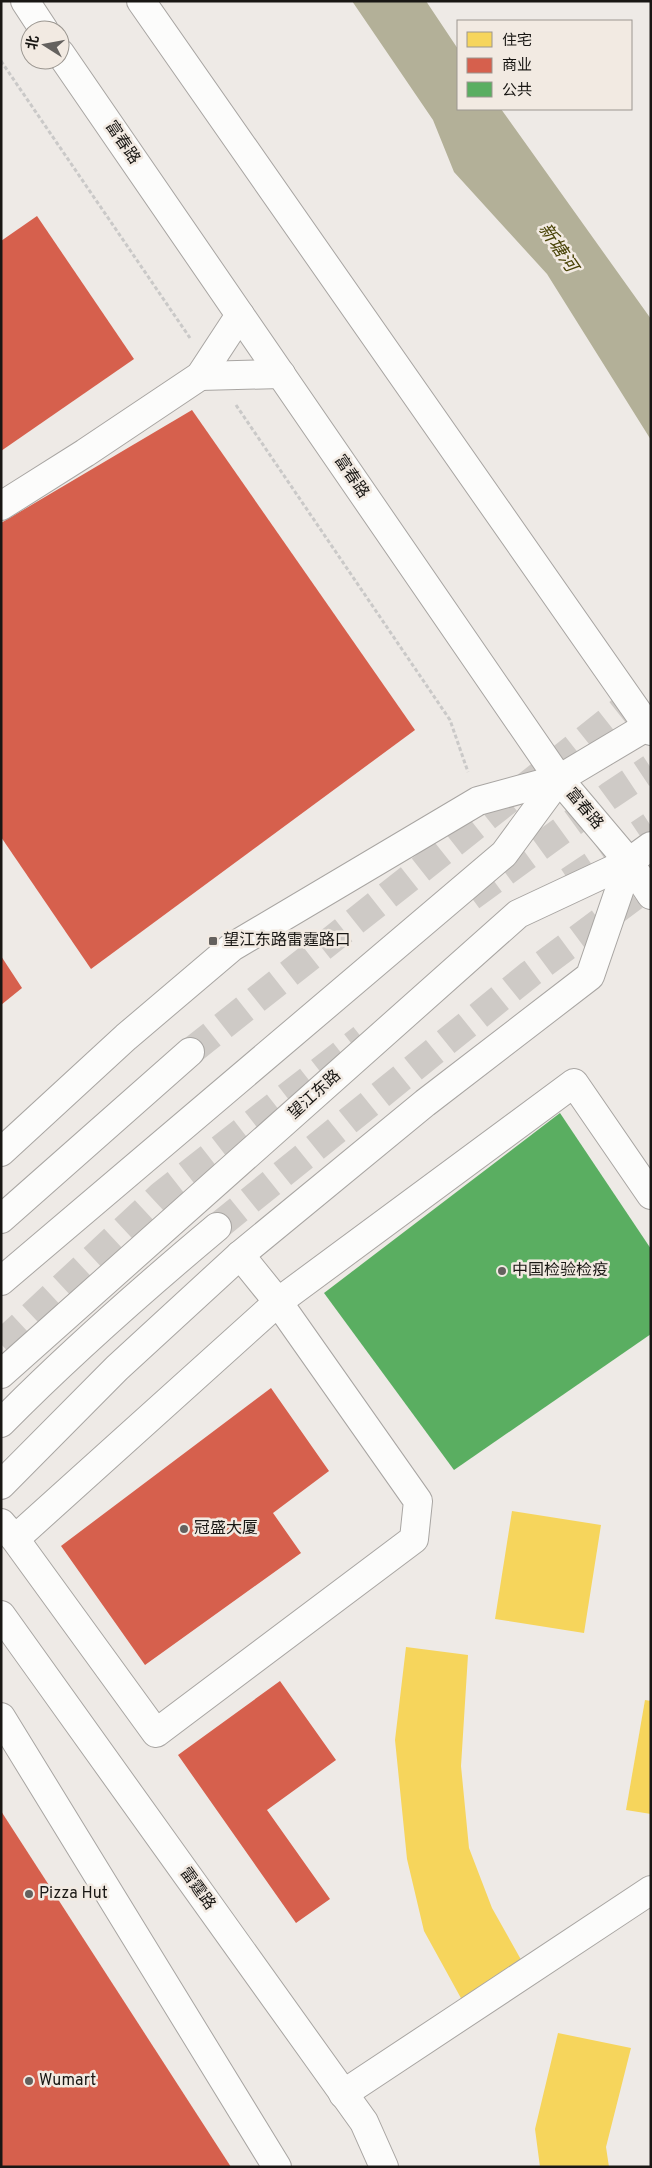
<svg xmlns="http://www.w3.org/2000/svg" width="652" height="2168" font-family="Overpass,'Noto Sans SC',sans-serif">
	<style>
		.water { fill: #b3b098 }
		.homes { fill: #f6d55c }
		.shops { fill: #d6604d }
		.public { fill: #5aae61 }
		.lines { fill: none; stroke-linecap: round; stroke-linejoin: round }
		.highway-tunnel { stroke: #cecac6; stroke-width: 28; stroke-dasharray: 28 14; stroke-linecap: butt }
		.minor-casing { stroke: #a8a5a2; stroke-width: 30 }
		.major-casing { stroke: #a8a5a2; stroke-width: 30 }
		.highway-casing { stroke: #a8a5a2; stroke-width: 30 }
		.path { stroke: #cac9c8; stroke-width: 3; stroke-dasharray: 4 2.5; stroke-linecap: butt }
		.minor { stroke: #fcfcfb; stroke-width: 28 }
		.major { stroke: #fcfcfb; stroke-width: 28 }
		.highway { stroke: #fcfcfb; stroke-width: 28 }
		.poi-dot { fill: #64615e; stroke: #f2eae2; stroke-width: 2 }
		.labels { text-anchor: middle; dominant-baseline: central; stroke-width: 5; stroke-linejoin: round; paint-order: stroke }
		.street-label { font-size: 16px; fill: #191714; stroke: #f2eae2 }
		.poi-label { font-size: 16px; fill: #191714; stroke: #f2eae2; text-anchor: start }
		.water-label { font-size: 18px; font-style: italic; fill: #484205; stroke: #f2eae2 }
	</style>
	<rect width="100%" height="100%" fill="#eeeae6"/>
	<polygon class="water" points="352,1 426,1 458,49 458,109 501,109 651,319 651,440 547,274 454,172 433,120"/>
	<g class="homes">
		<polygon points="512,1511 601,1525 584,1633 495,1619"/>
		<polygon points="406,1647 468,1655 461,1766 469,1848 492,1908 524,1965 462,2000 424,1931 407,1859 395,1740"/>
		<polygon points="645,1700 651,1701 651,1814 626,1810"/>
		<polygon points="558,2033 631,2048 606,2147 609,2167 540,2167 535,2129"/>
	</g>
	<g class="shops">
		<polygon points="37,216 134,359 1,451 1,241"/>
		<polygon points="192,410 415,730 91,969 1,837 1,523"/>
		<polygon points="1,956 22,988 1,1005"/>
		<polygon points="271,1388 329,1471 273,1513 301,1553 145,1665 61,1546"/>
		<polygon points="280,1681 336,1760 267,1810 330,1899 296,1923 178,1755"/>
		<polygon points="1,1811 231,2167 1,2167"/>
	</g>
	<polygon class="public" points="560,1113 651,1249 651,1334 454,1470 324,1293"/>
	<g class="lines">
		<g class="highway-tunnel">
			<polyline points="569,881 651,826"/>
			<polyline points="471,897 609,796 651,768"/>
			<polyline points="190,1052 651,687"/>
			<polyline points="217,1227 530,974 651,884"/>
			<polyline points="1,1344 161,1195 362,1038"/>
		</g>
		<g class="minor-casing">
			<g id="minor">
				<polyline points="25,1 44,30"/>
				<polyline points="141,1 651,731"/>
				<polyline points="60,53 559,779 629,862 651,895"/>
				<polyline points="200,376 281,374"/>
				<polyline points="1,506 85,453 200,376 240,315"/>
				<polyline points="240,1255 278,1302 574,1083 651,1195"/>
				<polyline points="1,1523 15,1539 156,1733 414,1539 418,1501 278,1302 15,1539"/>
				<polyline points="1,1615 364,2122 384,2167"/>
				<polyline points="1,1717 277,2167"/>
				<polyline points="343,2094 651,1890"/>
			</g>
		</g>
		<g class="major-casing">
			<g id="major">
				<polyline points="1,1152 126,1037 232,947 478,801 559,779 651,724"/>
				<polyline points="1,1281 504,854 559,779"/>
				<polyline points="1,1374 518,914 629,862 651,846"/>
				<polyline points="1,1485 117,1368 240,1255 425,1103 590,976 629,862"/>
			</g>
		</g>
		<g class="highway-casing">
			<g id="highway">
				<polyline points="1,1219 190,1052"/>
				<path d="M1 1423C69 1354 143 1289 217 1227"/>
			</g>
		</g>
		<g class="path">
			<polyline points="1,61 190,338"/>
			<polyline points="236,405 450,720 468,772"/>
		</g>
		<use href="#minor" class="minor"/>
		<use href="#major" class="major"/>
		<use href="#highway" class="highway"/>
	</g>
	<g class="poi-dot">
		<rect x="208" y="936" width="10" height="10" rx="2.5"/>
		<circle cx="502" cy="1271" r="5"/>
		<circle cx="184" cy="1529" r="5"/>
		<circle cx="29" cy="1894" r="5"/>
		<circle cx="29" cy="2081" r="5"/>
	</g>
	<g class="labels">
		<g class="street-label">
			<text transform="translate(122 143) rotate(56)">富春路</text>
			<text transform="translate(351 477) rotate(56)">富春路</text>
			<text transform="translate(584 809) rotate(50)">富春路</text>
			<text transform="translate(315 1095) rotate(-42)">望江东路</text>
			<text transform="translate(197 1889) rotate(54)">雷霆路</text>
		</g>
		<g class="poi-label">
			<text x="223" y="941">望江东路雷霆路口</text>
			<text x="512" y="1271">中国检验检疫</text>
			<text x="194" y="1529">冠盛大厦</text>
			<text x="39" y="1894">Pizza Hut</text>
			<text x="39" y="2081">Wumart</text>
		</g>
		<g class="water-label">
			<text transform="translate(557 248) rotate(56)">新塘河</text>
		</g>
	</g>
	<rect width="652" height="2168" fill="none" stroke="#191714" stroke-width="5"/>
	<rect x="457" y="20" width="175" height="90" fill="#f2eae2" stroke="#9b9690"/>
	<rect x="467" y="32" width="25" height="15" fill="#f6d55c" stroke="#9b9690"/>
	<text x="502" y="45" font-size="15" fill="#191714">住宅</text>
	<rect x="467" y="58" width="25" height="15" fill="#d6604d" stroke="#9b9690"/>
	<text x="502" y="70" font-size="15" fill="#191714">商业</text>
	<rect x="467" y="82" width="25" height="15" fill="#5aae61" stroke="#9b9690"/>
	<text x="502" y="95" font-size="15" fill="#191714">公共</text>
	<g transform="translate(45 45) rotate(281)"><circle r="24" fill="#f2eae2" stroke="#9b9690"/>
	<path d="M0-4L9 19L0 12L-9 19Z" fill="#64615e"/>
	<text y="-8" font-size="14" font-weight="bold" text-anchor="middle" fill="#191714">北</text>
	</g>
</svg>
